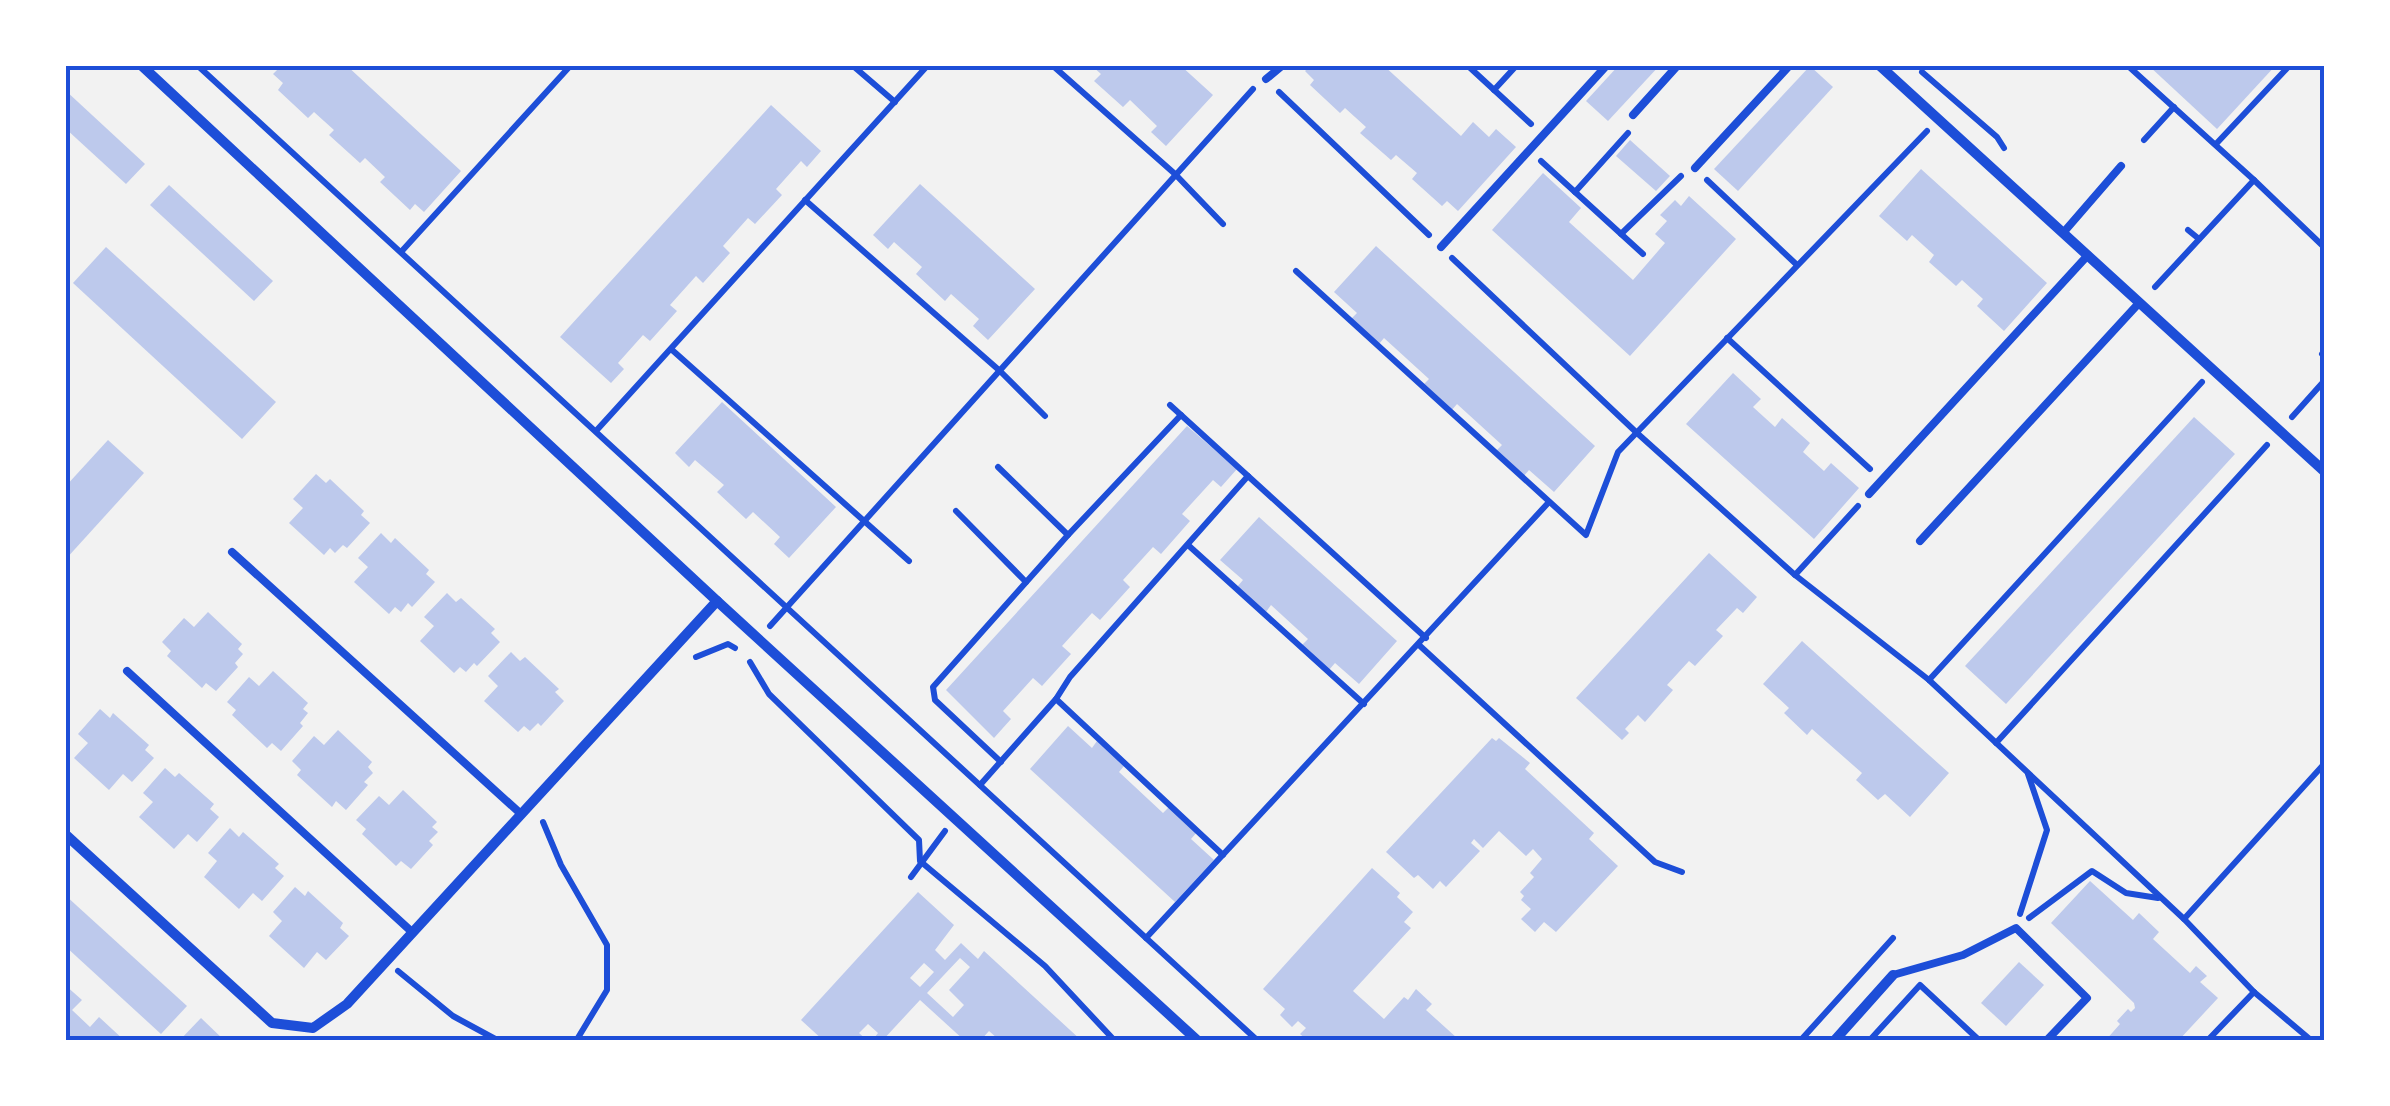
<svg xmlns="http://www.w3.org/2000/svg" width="2390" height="1106" font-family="'Alegreya Sans',sans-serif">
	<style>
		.building { fill: #bdc9ec; fill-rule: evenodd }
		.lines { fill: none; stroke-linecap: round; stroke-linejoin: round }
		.path { stroke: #1d4ed8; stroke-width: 6 }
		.service { stroke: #1d4ed8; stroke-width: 8 }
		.minor { stroke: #1d4ed8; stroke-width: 10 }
		.neatline { fill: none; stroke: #1d4ed8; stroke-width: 4 }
	</style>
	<rect width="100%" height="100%" fill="#f2f2f2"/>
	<g class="building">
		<polygon points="282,65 346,65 461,171 424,212 415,204 410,210 380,182 385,177 365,158 360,163 329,135 334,130 314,112 308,118 278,90 283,83 273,74"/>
		<polygon points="1091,65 1180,65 1213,95 1166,146 1151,132 1157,126 1130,100 1123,107 1094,81 1101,74"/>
		<polygon points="1311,65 1383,65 1461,136 1473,122 1489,137 1496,129 1516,147 1458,211 1447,201 1442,206 1412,179 1417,173 1396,155 1391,160 1360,133 1366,127 1345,108 1340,113 1310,85 1314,80 1305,71"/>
		<polygon points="1619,65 1660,65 1608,121 1586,101"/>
		<polygon points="2148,65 2276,65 2217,129"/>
		<polygon points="1810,66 1833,87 1738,191 1714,169"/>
		<polygon points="65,90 145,164 126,184 65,128"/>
		<polygon points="771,105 821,151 807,167 801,161 776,189 782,195 755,224 748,218 723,246 730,253 703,283 696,276 670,305 677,311 650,341 643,335 618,363 624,369 611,383 560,337"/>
		<polygon points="1630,140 1670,176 1656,191 1616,156"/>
		<polygon points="1921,169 2047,283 2004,331 1977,306 1983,299 1962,280 1956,286 1929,262 1934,255 1912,235 1907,241 1879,216"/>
		<polygon points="1543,173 1581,208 1569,222 1633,280 1665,243 1655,234 1667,221 1660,215 1675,200 1681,206 1689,196 1736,239 1630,356 1492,230"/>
		<polygon points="920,184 1035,289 988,340 973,326 979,319 951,294 945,301 916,274 922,267 894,242 888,249 873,235"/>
		<polygon points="169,185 273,281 254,301 150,205"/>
		<polygon points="1376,246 1595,446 1554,492 1529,470 1523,477 1496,451 1502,445 1457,404 1451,411 1423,385 1429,379 1384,338 1379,344 1351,319 1357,313 1334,292"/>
		<polygon points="106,247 276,402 242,439 73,283"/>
		<polygon points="1733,373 1761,399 1753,407 1775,427 1782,418 1810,443 1803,452 1824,471 1831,463 1859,488 1814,539 1686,424"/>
		<polygon points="722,402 836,507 789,558 774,544 780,537 753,512 746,519 717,492 724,485 695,460 689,467 675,453"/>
		<polygon points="2194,417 2235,454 2006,704 1965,666"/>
		<polygon points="1187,426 1237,469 1221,487 1213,480 1182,514 1190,521 1161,554 1153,547 1123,580 1130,587 1100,620 1092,613 1062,646 1071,654 1042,686 1033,678 1003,711 1011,719 994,738 946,690"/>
		<polygon points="108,440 144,473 65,560 65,487"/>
		<polygon points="316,474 326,483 330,479 364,511 361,515 370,523 347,548 343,545 335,553 330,548 324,555 289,523 303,508 293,499"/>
		<polygon points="1259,517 1397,641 1359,684 1335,663 1329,670 1302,645 1308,639 1271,605 1266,612 1237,587 1243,580 1220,560"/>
		<polygon points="381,533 391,543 395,538 429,570 426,574 435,582 412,607 408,603 401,612 395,607 389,614 354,582 368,567 358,558"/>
		<polygon points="1709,553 1757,597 1743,613 1737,608 1716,630 1723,636 1695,666 1689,661 1667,685 1673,690 1645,722 1638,715 1625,729 1629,733 1622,740 1576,698"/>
		<polygon points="447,593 456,602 461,598 495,629 491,633 500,642 477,666 474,663 466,672 460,667 454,673 420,641 434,626 424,617"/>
		<polygon points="208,612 242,644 238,649 243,654 235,663 238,667 216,691 206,683 202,688 167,656 171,651 162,642 184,618 194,627"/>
		<polygon points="1802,641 1949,773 1910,817 1885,794 1878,800 1856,780 1862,773 1812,729 1807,735 1784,713 1789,708 1763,684"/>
		<polygon points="511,652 520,661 525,657 559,689 555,692 564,701 541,726 538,723 530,731 524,726 518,732 484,701 498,686 488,676"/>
		<polygon points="273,671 308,703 303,709 308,713 300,723 303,726 281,751 272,743 267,748 232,715 236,710 227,702 249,677 259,686"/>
		<polygon points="100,709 110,718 113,713 149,745 145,750 154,758 132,782 123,774 109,790 74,758 88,743 78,734"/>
		<polygon points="1068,726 1092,748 1097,741 1124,766 1119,772 1163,813 1169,807 1197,832 1191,839 1214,860 1175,902 1030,769"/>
		<polygon points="338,730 372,762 368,767 373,773 364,782 368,785 346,810 336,801 332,807 297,775 301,770 292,761 314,736 324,745"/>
		<polygon points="1492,738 1496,741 1499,738 1530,763 1525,769 1594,833 1589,839 1618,866 1556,932 1544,922 1535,932 1521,919 1531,909 1521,900 1524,896 1520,892 1534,877 1530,873 1542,859 1533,849 1526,856 1499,831 1483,848 1474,839 1471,843 1480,851 1446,887 1440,881 1433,889 1418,875 1414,878 1386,852"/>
		<polygon points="165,768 175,777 179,773 214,804 210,809 219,817 197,842 188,834 174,849 139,817 153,802 143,793"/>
		<polygon points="403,790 437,822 432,827 438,832 429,841 433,845 411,869 401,861 396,866 362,834 366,829 356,820 379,796 389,805"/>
		<polygon points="230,828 239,837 243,832 279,864 275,868 284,876 262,901 253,893 239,909 204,877 217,861 208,853"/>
		<polygon points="1372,868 1400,893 1397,897 1413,912 1404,922 1411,928 1353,991 1384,1019 1404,997 1408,1000 1416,989 1432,1004 1426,1010 1457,1038 1454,1041 1308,1041 1300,1034 1306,1028 1298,1021 1292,1027 1280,1015 1285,1009 1263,989"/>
		<polygon points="2090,881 2133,920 2139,913 2159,932 2153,939 2190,973 2196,966 2207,976 2200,982 2218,998 2178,1041 2105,1041 2120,1024 2117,1021 2128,1009 2131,1012 2135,1008 2134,1003 2051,923"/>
		<polygon points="295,887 305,896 308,891 343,923 340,928 349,936 326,960 317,952 304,968 269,936 282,921 273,912"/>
		<path d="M918 892 954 925 935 950 945 960 961 943 978 959 984 951 1082 1041H996L998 1039 989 1031 980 1041H965L920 1000 882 1041H872L878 1033 868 1024 859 1033 868 1041H824L801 1020ZM960 958 970 967 949 990 964 1005 953 1017 927 993ZM924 963 934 972 920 987 910 978Z"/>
		<polygon points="65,895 187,1006 161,1034 65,946"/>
		<polygon points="2019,962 2044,985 2006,1026 1981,1003"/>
		<polygon points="65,985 82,1000 72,1010 90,1027 99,1017 125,1041 65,1041"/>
		<polygon points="201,1018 225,1041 179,1041"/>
	</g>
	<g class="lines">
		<g class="path">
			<polyline points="197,65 1258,1041"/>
			<polyline points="852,65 895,102"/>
			<polyline points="1052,65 1175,174 1223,224"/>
			<polyline points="1467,65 1531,124"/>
			<polyline points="2127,65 2254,180 2155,287"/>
			<polyline points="1922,72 1997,137 2004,148"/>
			<polyline points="1494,90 1517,65"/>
			<polyline points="1279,92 1429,235"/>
			<polyline points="2144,140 2174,107"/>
			<polyline points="2216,144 2290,65"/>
			<polyline points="1541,161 1643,254"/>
			<polyline points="1707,180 1797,265"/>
			<polyline points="2254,180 2325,248"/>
			<polyline points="1575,192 1628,133"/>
			<polyline points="805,200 1000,371 1045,416"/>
			<polyline points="2188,230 2199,239"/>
			<polyline points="1621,234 1681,176"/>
			<polyline points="401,252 571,65"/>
			<polyline points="1452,258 1637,433 1795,575 1929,680 2184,919 2254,992 2312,1041"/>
			<polyline points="1296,271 1586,535 1618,452 1927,131"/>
			<polyline points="1727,338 1870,469"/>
			<polyline points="671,349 909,561"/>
			<polyline points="2322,354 2325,356"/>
			<polyline points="1170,405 1426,638"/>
			<polyline points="2292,417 2325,380"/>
			<polyline points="596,431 928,65"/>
			<polyline points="998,467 1068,535"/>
			<polyline points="956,511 1026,582"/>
			<polyline points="1188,545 1364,704"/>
			<polyline points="1795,575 1858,506"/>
			<polyline points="770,626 1253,89"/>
			<polyline points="1419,645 1655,862 1682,872"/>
			<polyline points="696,657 728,644 735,648"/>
			<polyline points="750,662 769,694 919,840 920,861 1045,966 1115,1041"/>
			<polyline points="1929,680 2202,382"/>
			<polyline points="1056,699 1070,677 1248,476"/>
			<polyline points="1996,743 2267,445"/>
			<polyline points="1001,762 935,700 933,687 1068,535 1181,415"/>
			<polyline points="980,785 1056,699 1223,855"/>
			<polyline points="543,822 561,865 607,945 607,990 576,1041"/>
			<polyline points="911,877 945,831"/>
			<polyline points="2020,914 2047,830 2028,774"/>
			<polyline points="2029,918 2092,871 2126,893 2158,898"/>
			<polyline points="2184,919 2325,763"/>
			<polyline points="1146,938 1549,502"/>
			<polyline points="398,971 453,1016 499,1041"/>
			<polyline points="1800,1041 1893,938"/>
			<polyline points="1869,1041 1920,985 1980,1041"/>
			<polyline points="2207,1041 2254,992"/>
		</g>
		<g class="service">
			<polyline points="1266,79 1283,65"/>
			<polyline points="1633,115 1678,65"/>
			<polyline points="1695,168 1790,65"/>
			<polyline points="2063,233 2121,166"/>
			<polyline points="1441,247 1607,65"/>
			<polyline points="1869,494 2088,255"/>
			<polyline points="1920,541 2139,303"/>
			<polyline points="232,552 521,814"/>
			<polyline points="127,671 412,932"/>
			<polyline points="1893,975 1963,955 2016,928 2087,998 2048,1039"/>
		</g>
		<g class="minor">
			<polyline points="141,65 717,601 1198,1041"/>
			<polyline points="1879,65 2325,472"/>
			<polyline points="65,834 272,1023 313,1028 347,1004 717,601"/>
			<polyline points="1834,1041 1893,975"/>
		</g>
	</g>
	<rect width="2390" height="1106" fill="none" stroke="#ffffff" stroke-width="135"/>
	<rect x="68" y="68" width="2254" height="970" class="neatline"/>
</svg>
